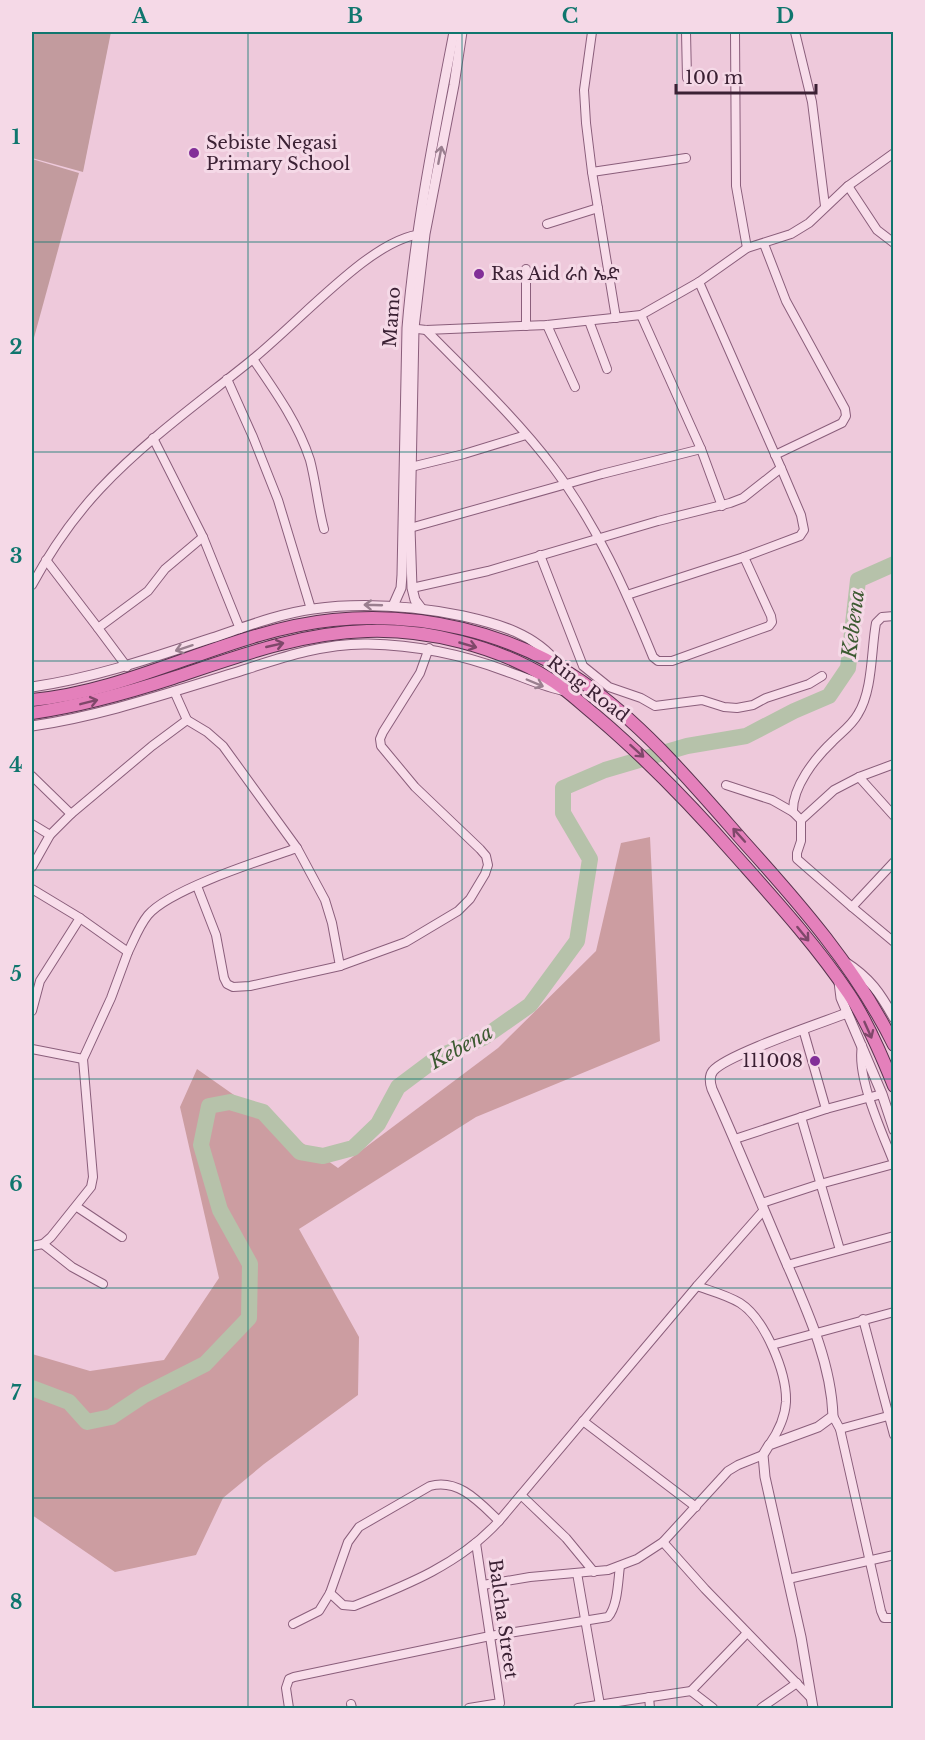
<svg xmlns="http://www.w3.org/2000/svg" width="925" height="1740" font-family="'Libre Baskerville','Noto Sans Ethiopic',serif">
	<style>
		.green { fill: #cc9da1 }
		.cemetery { fill: #c29b9e }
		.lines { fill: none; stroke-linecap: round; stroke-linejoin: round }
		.river { stroke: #b6c2aa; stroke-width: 16 }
		.minor-casing { stroke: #8a5e7b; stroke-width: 10 }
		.tertiary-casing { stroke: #8a5e7b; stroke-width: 11 }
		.trunk-casing { stroke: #58324e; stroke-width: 14 }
		.minor { stroke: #f8ddea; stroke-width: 8 }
		.tertiary { stroke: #f8ddea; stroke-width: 9 }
		.trunk { stroke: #e480bb; stroke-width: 12 }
		.oneway { stroke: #9a7f8f }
		.oneway2 { stroke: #7f476a }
		.grid { fill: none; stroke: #0f766e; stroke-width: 1.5; stroke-opacity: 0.55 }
		.poi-dot { fill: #822f98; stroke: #f5d9e7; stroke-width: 2 }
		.labels { text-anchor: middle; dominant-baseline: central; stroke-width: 6; stroke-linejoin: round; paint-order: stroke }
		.poi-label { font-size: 18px; fill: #3b2134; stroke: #f5d9e7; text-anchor: start }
		.street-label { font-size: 18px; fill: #3b2134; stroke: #f5d9e7 }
		.water-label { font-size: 20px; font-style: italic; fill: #3c5a31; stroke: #f5d9e7 }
		.neatline { fill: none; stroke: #0f766e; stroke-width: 2 }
		.grid-label { font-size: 20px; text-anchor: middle; font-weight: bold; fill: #0f766e }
	</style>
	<rect width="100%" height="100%" fill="#eec9db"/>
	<polygon class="green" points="650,837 660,1041 476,1117 299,1229 359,1337 358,1395 264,1464 223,1498 196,1555 115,1572 32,1515 32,1354 90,1371 164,1360 219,1278 180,1107 197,1069 338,1168 498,1048 596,951 621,843"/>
	<g class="cemetery">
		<polygon points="32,32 111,32 83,172 32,158"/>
		<polygon points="32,159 79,173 32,345"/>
	</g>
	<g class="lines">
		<polyline class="river" points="32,1388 69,1402 87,1422 111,1417 144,1395 205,1364 249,1318 250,1264 220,1210 201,1145 209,1106 230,1102 263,1112 300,1152 323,1156 353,1148 378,1124 398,1087 438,1057 483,1038 530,1005 577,941 590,859 563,813 563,788 605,770 687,746 746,736 794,711 829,696 848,668 858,580 894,564"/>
		<g class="minor-casing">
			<g id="minor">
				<polyline points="592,32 584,90 586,123 592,172 616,318"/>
				<polyline points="686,32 687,78"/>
				<polyline points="735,32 736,186 747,248"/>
				<polyline points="795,32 812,102 825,206"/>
				<polyline points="592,172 686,158"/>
				<polyline points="848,186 877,230 894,243"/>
				<polyline points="547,224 598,208"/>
				<polyline points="764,244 786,301 845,409 846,416 842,423 775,455"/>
				<polyline points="526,269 526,326"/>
				<polyline points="641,315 701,449 722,506"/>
				<polyline points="589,321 607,369"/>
				<polyline points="547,325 575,387"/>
				<polyline points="409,328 426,330 547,325 641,315 699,282 747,248 791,234 809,223 848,186 894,153"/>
				<path d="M426 330C469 374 516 418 553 467 597 525 626 591 653 657L658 661H672L769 626 772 622 771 616 744 557"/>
				<path d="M253 359C275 391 298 423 310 460 316 483 318 507 324 529"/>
				<polyline points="227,379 253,437 278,500 311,609"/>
				<polyline points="153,438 203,537 240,629"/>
				<polyline points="411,467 464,454 526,435"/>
				<polyline points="410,528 602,474 701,449"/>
				<polyline points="540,555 583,666 609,687 641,698 655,706 702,700 724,707 737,708 753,705 766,698 809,684 822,676"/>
				<polyline points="46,560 98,628"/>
				<path d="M32 585C51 550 73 518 100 489 146 440 201 401 253 359 290 328 324 292 362 263 378 251 403 235 423 234"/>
				<polyline points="412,588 488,571 658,521 730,503 743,498 781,468"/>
				<polyline points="627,595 744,557 800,536 804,530 801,515 781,468 699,282"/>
				<polyline points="127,667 98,628 148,591 165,569 203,537"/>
				<polyline points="187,720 207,732 223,746 297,848 325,900 332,923 340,966 406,942 458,911 470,899 485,874 488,865 486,856 480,849 415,787 381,746 380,739 383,732 420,673 429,648"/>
				<polyline points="32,776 71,814"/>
				<polyline points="859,777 894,816"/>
				<polyline points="726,785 772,800 793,812"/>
				<polyline points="801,820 834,790 859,777 894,764"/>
				<polyline points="32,824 50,835"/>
				<polyline points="894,862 852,907 894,942"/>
				<polyline points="32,867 50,835 71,814 152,746 187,720 174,691"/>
				<polyline points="197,886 216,935 224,978 227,984 233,987 250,986 340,966"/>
				<polyline points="32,889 80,918 128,952 111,998 83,1059 32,1049"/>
				<path d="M852 907 797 859V853L801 841V820L793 812C792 787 815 758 833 741 841 733 852 725 858 714 873 690 871 650 876 623L882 617 894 616"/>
				<path d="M128 952C134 940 139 926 148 915 170 889 262 860 297 848"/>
				<polyline points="32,1011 40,981 80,918"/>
				<polyline points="803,1029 826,1109"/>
				<path d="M862 1046C856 1077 882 1132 894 1163"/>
				<polyline points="801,1117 840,1250"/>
				<polyline points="735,1139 826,1109 882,1094"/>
				<polyline points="762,1203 820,1184 894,1164"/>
				<polyline points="77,1207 122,1237"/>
				<polyline points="43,1244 72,1267 103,1284"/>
				<polyline points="32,1246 43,1244 51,1237 91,1187 93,1177 83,1059"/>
				<polyline points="787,1265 894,1236"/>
				<path d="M697 1286C711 1291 727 1295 740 1303 765 1319 787 1373 786 1402 785 1418 778 1432 769 1445"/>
				<polyline points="863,1319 894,1435"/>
				<polyline points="772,1345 894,1312"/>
				<polyline points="833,1416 840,1429 881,1611 884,1618 894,1618"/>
				<polyline points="583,1421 696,1507"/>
				<polyline points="840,1429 888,1416"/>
				<polyline points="521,1495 566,1538 594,1572"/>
				<polyline points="663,1542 705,1589 811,1698"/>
				<polyline points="577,1573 600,1705"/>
				<polyline points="788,1579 894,1555"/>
				<polyline points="483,1585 530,1577 608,1570 637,1559 663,1542 728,1471 738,1465 763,1455"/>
				<path d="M330 1593 343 1605 354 1606C407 1585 460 1564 499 1521L697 1286 764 1210"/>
				<path d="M293 1624 319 1611 330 1593 348 1542 359 1527 430 1486C459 1478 480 1503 499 1521"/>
				<polyline points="691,1691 713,1708"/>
				<polyline points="649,1697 650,1708"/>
				<polyline points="351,1704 352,1708"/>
				<path d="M289 1708 286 1688 289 1679 294 1677 490 1636 608 1617C618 1606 618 1580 620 1566"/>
				<polyline points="469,1708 500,1703 476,1543"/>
				<polyline points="578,1708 691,1691 747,1633"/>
				<polyline points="761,1708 797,1683"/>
			</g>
		</g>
		<g class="tertiary-casing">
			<g id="tertiary">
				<path d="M393 606 401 588 402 575 407 328C415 228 435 130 454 32"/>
				<polyline points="421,608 415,600 412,588 410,528 414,328 425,234 454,85 462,32"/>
				<path d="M32 687C94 678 152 658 212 638 245 627 278 614 313 609 364 602 413 606 463 616 499 624 535 634 558 664"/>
				<path d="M32 726C101 716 168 693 234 673 278 659 322 643 368 644 416 645 461 654 506 671 526 678 545 687 566 691"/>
				<path d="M845 962C870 978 880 993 894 1018"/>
				<polyline points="839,982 841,998 882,1094 894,1130"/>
				<path d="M813 1708 801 1637 765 1477 763 1455 769 1445 818 1427 833 1416C831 1358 803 1302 781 1250 758 1196 736 1142 712 1089 710 1083 709 1076 713 1071 725 1055 824 1022 847 1013"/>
			</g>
		</g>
		<g class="trunk-casing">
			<g id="trunk">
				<path d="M32 700C135 691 231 630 333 620 418 611 511 632 581 681 643 724 693 784 743 841 800 904 856 968 894 1045"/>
				<path d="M32 713C80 706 127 693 173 678 236 657 299 633 367 631 427 629 496 646 548 678 565 688 579 702 595 715 646 758 692 806 736 856 775 900 816 945 849 994 867 1021 882 1056 894 1086"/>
			</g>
		</g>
		<use href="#minor" class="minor"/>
		<use href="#tertiary" class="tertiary"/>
		<use href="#trunk" class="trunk"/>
	</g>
	<defs><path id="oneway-shaft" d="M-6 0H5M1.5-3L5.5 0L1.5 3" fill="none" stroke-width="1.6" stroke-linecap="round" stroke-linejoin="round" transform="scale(1.5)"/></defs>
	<g class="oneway">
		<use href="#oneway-shaft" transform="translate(440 155) rotate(-79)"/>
		<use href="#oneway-shaft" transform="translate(373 605) rotate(-178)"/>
		<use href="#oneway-shaft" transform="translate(184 648) rotate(162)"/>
		<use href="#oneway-shaft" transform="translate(535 683) rotate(23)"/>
	</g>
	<g class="oneway2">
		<use href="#oneway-shaft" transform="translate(275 645) rotate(-13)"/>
		<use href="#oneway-shaft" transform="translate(468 645) rotate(16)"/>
		<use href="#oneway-shaft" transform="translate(89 702) rotate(-14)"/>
		<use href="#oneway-shaft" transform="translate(637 751) rotate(42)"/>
		<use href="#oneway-shaft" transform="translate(739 835) rotate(-132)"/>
		<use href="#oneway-shaft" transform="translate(803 934) rotate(51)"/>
		<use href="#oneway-shaft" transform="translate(868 1030) rotate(66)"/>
	</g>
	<path class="grid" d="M248 32V1708M462 32V1708M677 32V1708M32 242H894M32 452H894M32 661H894M32 870H894M32 1079H894M32 1288H894M32 1498H894"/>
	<g class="poi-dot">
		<circle cx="194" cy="153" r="6"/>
		<circle cx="479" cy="274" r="6"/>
		<circle cx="815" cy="1061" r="6"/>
	</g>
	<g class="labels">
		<g class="poi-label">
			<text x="206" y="143">Sebiste Negasi<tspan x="206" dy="21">Primary School</tspan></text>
			<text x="491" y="274">Ras Aid ራስ ኤድ</text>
			<text x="803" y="1061" text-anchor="end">111008</text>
		</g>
		<g class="street-label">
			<text transform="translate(392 317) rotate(-86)">Mamo</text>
			<text transform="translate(588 689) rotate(37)">Ring Road</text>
			<text transform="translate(503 1619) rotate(82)">Balcha Street</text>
		</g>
		<g class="water-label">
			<text transform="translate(853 624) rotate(-83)">Kebena</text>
			<text transform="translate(461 1047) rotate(-29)">Kebena</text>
		</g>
	</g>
	<rect width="925" height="1740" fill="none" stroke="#f5d9e7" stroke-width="66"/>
	<path d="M676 84v9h140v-9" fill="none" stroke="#3b2134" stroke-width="3"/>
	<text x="685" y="84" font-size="18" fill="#3b2134" stroke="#f5d9e7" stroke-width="4.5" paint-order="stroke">100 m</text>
	<rect x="33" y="33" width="859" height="1674" class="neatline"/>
	<g class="grid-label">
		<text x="140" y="23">A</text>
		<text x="355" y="23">B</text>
		<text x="570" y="23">C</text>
		<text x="785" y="23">D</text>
		<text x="16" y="144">1</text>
		<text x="16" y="354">2</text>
		<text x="16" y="563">3</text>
		<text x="16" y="772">4</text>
		<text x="16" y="981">5</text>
		<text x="16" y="1191">6</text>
		<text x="16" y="1400">7</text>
		<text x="16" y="1609">8</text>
	</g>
</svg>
